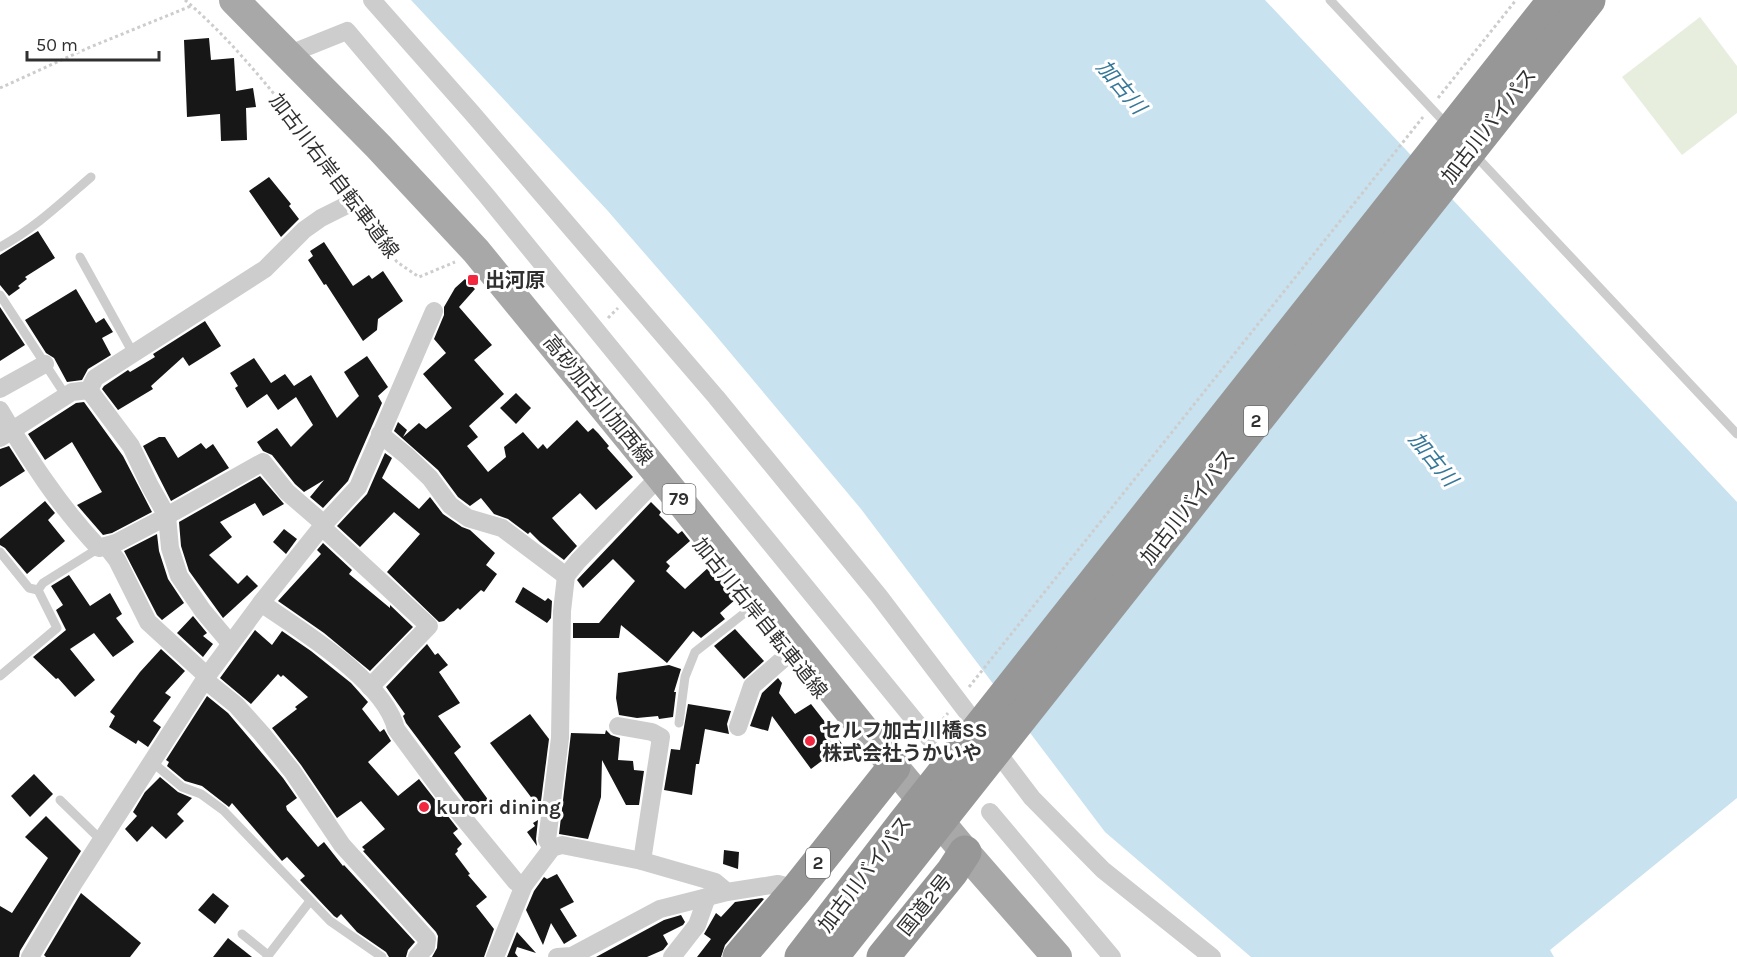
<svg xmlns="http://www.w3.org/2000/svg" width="1737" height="957" font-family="Karla,'Noto Sans JP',sans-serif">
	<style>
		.green { fill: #e7eedd }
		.water { fill: #c8e2ef }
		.building { fill: #171717 }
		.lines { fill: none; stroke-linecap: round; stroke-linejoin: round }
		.path { stroke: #cdcdcd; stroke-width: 3; stroke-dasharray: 3 3; stroke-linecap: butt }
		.lane { stroke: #cdcdcd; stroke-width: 9 }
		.street { stroke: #cdcdcd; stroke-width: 18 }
		.primary { stroke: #a8a8a8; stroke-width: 30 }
		.highway { stroke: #979797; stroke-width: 33 }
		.poi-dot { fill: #f22740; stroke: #fff; stroke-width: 2 }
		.labels { text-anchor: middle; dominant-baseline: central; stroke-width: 6; stroke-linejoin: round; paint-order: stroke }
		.shield { fill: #fff; stroke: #6e6e6e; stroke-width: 1.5 }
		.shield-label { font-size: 18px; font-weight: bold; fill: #303030 }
		.street-label { font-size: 20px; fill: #303030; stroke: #fff }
		.poi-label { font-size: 20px; font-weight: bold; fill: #303030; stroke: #fff; text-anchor: start }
		.water-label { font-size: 21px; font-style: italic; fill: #377899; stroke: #fff }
	</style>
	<rect width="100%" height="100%" fill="#fff"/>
	<polygon class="green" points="1700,17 1737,66 1737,113 1682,155 1622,77"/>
	<polygon class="water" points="411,0 1265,0 1737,502 1737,798 1550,950 1554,957 1251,957 1105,832 861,509 712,331 607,210"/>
	<g class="building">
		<polygon points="209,38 211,60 234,58 236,91 253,88 256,107 246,108 247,140 221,141 220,114 187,117 184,40"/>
		<polygon points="269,177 291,204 289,206 299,219 281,237 249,191"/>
		<polygon points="38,231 55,258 25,277 27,279 18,286 20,288 9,296 0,285 0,255"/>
		<polygon points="324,242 353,286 369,275 372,279 383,271 403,301 378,319 377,330 363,341 326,284 324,285 308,260 313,256 310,251"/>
		<polygon points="465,279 475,289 459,307 492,345 474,360 504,394 469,426 478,437 467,446 488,472 506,457 504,447 523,432 538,449 543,444 547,449 577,420 588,432 593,428 598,433 609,446 607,448 633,477 596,510 580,493 552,518 577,546 564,560 540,542 530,532 528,534 508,519 494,514 481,498 470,506 458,497 438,470 394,431 398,422 407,430 403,437 419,423 426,429 452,408 423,374 446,353 434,339 444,315 444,307 455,288"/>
		<polygon points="76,289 96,323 104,318 113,332 102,338 111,355 88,369 82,380 67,382 54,358 46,353 25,320"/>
		<polygon points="0,307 25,345 0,361"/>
		<polygon points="205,321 221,346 189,366 183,357 151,386 153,389 118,410 102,389 104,386 128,370 130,372 155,357 153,354"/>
		<polygon points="367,356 388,387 378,396 382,403 348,481 323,508 310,497 324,480 304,492 295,484 272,455 263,451 257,442 277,428 291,447 313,425 296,397 278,410 267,394 247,408 235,388 238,386 230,373 254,358 271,383 285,374 294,386 311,375 337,418 359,396 344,372"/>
		<polygon points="516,393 531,408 516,424 500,408"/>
		<polygon points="84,402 123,456 152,512 112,533 103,535 77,505 102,492 72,442 45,460 28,434 76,403"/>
		<polygon points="159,437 165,437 178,458 201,443 206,449 213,444 229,468 171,501 143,446"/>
		<polygon points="9,446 25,471 0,487 0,449"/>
		<polygon points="385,453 392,458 382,478 419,509 430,497 443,514 462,527 470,530 495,553 486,565 497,574 484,592 481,590 460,610 458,608 444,621 439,622 387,572 420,534 394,512 360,547 337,526 367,494"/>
		<polygon points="260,476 284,504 263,516 255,503 220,522 232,537 209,555 238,584 247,575 258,586 223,618 189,571 181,546 179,522"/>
		<polygon points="45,501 55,513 48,520 65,541 27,574 5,548 0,545 0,539"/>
		<polygon points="651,502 661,512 659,515 678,534 682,531 690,541 666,562 670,566 666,571 685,589 710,566 736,599 720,613 725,619 701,638 693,631 667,663 621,625 619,638 573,638 573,623 599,623 635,581 613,559 583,588 577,580"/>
		<polygon points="284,529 297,539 286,554 273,542"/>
		<polygon points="157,534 159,551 168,579 184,603 162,620 157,615 124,551"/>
		<polygon points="323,543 352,570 349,574 390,608 390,605 413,627 370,671 324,633 278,601 321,554 317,550"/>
		<polygon points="69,575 90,606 110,593 122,614 116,618 134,642 113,657 94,633 70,649 95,680 75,697 58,678 56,679 33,657 66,630 56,610 63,605 51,586"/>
		<polygon points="523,587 545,601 548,598 552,601 551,618 547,623 515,602"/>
		<polygon points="193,616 207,633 203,636 213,644 203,657 177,633"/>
		<polygon points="735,629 764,661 744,679 714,646"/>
		<polygon points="255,630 272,645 282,631 311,651 351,683 368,702 362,709 380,732 384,729 391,741 368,762 398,796 419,779 458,829 453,833 462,844 457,849 458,851 455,854 470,874 468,875 487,897 476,906 494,929 484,957 432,957 437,948 438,936 436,932 363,851 365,850 362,847 385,829 361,801 337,818 301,765 272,728 297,709 295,707 308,697 283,675 281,677 278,674 251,704 220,678"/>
		<polygon points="427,644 435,655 438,653 448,665 439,672 460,703 438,716 461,747 454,753 492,805 476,816 406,723 403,716 405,714 386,687"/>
		<polygon points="161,649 185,671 165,693 171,697 153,721 161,727 148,747 138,740 136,744 109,727 115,716 110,712 140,672"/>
		<polygon points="669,665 681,669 674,692 676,692 673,717 659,719 658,716 637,718 619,715 616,698 618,673"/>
		<polygon points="778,678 782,683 779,693 795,714 811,704 843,745 811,769 772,716 768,731 750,726 762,693"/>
		<polygon points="207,696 228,713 283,778 297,798 286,806 287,810 318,847 324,842 343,866 344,865 415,942 408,950 406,957 389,957 386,952 357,932 341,914 337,918 334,916 300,880 305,876 287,857 282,861 232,803 229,807 202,786 185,781 167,766 169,762 166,760"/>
		<polygon points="688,704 731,711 727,724 729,734 705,729 699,764 696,764 692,795 664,790 671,749 680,750"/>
		<polygon points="530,714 549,739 540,809 490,743"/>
		<polygon points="606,730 611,735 620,738 618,760 633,761 634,770 644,771 639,805 626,805 602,760 601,797 588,839 559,834 571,733 605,734"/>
		<polygon points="34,774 53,794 30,817 11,796"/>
		<polygon points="160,777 178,792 192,798 177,814 184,821 166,839 152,826 137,842 125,829 137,816 133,812 145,792"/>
		<polygon points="46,816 81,851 20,951 19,957 0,957 0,906 12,913 48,858 25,837"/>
		<polygon points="538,820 536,839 537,846 527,832 535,826 533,823"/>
		<polygon points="724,850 739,852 738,869 723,864"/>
		<polygon points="557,874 574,902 560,909 577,936 564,944 551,923 543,945 526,910 534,891 544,877 547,879"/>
		<polygon points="81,893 141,943 130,957 46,957 44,955"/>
		<polygon points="213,893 229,906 215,924 198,910"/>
		<polygon points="762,898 764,899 725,945 721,957 697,957 711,939 704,934 716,913 721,917 735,902"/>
		<polygon points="681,915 685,922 683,925 663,935 668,944 663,950 647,957 596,957 664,920"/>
		<polygon points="517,932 536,953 517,947 515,953 518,957 507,957"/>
		<polygon points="228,938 252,957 213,957"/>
	</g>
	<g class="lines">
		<g class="path">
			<path d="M185 0C246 52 298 124 346 188"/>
			<polyline points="0,88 88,48 191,6"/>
			<polyline points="1438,98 1516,0"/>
			<polyline points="365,215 397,262 419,277 455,262"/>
			<polyline points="608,318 618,308"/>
			<polyline points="969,687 1423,117"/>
			<polyline points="939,724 948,713"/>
		</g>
		<g class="lane">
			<polyline points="1330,0 1448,126"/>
			<polyline points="1474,154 1737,434"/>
			<path d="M0 247C34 229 62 202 91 177"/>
			<polyline points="80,257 133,353"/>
			<polyline points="0,295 66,396"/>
			<polyline points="0,552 29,588 38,590"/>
			<polyline points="38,590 43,583 99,548"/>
			<polyline points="0,676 57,628 38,590"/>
			<polyline points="679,723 685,677 695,652 756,604"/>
			<polyline points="152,762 182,787 201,794 223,810 330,921 382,957"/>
			<polyline points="60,800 101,840"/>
			<polyline points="242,934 268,955"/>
			<polyline points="267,957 310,901"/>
		</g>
		<g class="street">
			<polyline points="372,0 472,113 716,397 879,596 1032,798 1103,870 1212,957"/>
			<polyline points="287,55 347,31 486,195 929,738"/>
			<polyline points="0,389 45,364"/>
			<polyline points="89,390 131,446 150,486 167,516 170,548 179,576 203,611 230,643"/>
			<path d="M0 410C29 459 60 507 99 548L116 543 156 522 263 462 287 492 324 524"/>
			<polyline points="380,434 407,456 430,478 450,505 458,511 468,518 502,528 566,576"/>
			<polyline points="0,438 72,392 89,390 95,378 265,269 304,230 321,218 355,201"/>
			<polyline points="322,527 429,626 370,687"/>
			<polyline points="106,546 117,560 148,622 207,676"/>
			<path d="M261 603C300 630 385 681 396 729L447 798 516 882 524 885"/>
			<polyline points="205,680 236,705 262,734 292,771 342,845 427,939 426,947 417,957"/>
			<polyline points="618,726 652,732 661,737 642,861"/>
			<polyline points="738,727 752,686 798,646"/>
			<polyline points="990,812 1112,957"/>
			<polyline points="552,848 547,840 560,738 562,611 566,576 578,561 660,476"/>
			<polyline points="30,957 72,886 207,676 261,603 324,524 358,487 434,311"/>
			<polyline points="495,957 524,885 552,848 562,845 642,861 715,882 727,892"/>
			<polyline points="557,957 572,956 660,909 727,892 778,884 797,889"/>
			<polyline points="672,957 697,925 707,897"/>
		</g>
		<polyline class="primary" points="234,0 378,146 476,251 660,476 894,767 965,852 1057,957"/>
		<g class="highway">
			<polyline points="739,957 797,889 894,767"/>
			<polyline points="801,957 903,824 1554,0"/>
			<polyline points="832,957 1589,0"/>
			<polyline points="883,957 952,872 965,852"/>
		</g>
	</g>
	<g class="poi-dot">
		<rect x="467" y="274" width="12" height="12" rx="3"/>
		<circle cx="810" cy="741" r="6"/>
		<circle cx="424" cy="807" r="6"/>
	</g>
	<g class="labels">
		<g class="shield">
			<rect x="1244" y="406" width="24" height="30" rx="4.5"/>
			<rect x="662.5" y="484" width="33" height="30" rx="4.5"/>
			<rect x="806" y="848" width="24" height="30" rx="4.5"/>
		</g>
		<g class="shield-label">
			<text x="1256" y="421">2</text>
			<text x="679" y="499">79</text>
			<text x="818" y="863">2</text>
		</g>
		<g class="street-label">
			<text transform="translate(1489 126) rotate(-52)">加古川バイパス</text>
			<text transform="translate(334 176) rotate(53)">加古川右岸自転車道線</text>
			<text transform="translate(598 400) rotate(51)">高砂加古川加西線</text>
			<text transform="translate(1188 507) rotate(-52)">加古川バイパス</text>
			<text transform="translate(760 618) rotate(51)">加古川右岸自転車道線</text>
			<text transform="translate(865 874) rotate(-53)">加古川バイパス</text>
			<text transform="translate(925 905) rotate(-51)">国道2号</text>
		</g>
		<g class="poi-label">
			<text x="485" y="280">出河原</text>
			<text x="822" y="730">セルフ加古川橋SS<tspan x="822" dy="23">株式会社うかいや</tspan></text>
			<text x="436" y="807">kurori dining</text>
		</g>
		<g class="water-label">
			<text transform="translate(1121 87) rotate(50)">加古川</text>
			<text transform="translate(1433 459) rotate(51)">加古川</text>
		</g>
	</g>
	<path d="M27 51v9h132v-9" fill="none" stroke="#303030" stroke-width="3"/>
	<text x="36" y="51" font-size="18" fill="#303030" stroke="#ffffff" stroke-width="4.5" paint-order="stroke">50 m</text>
</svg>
